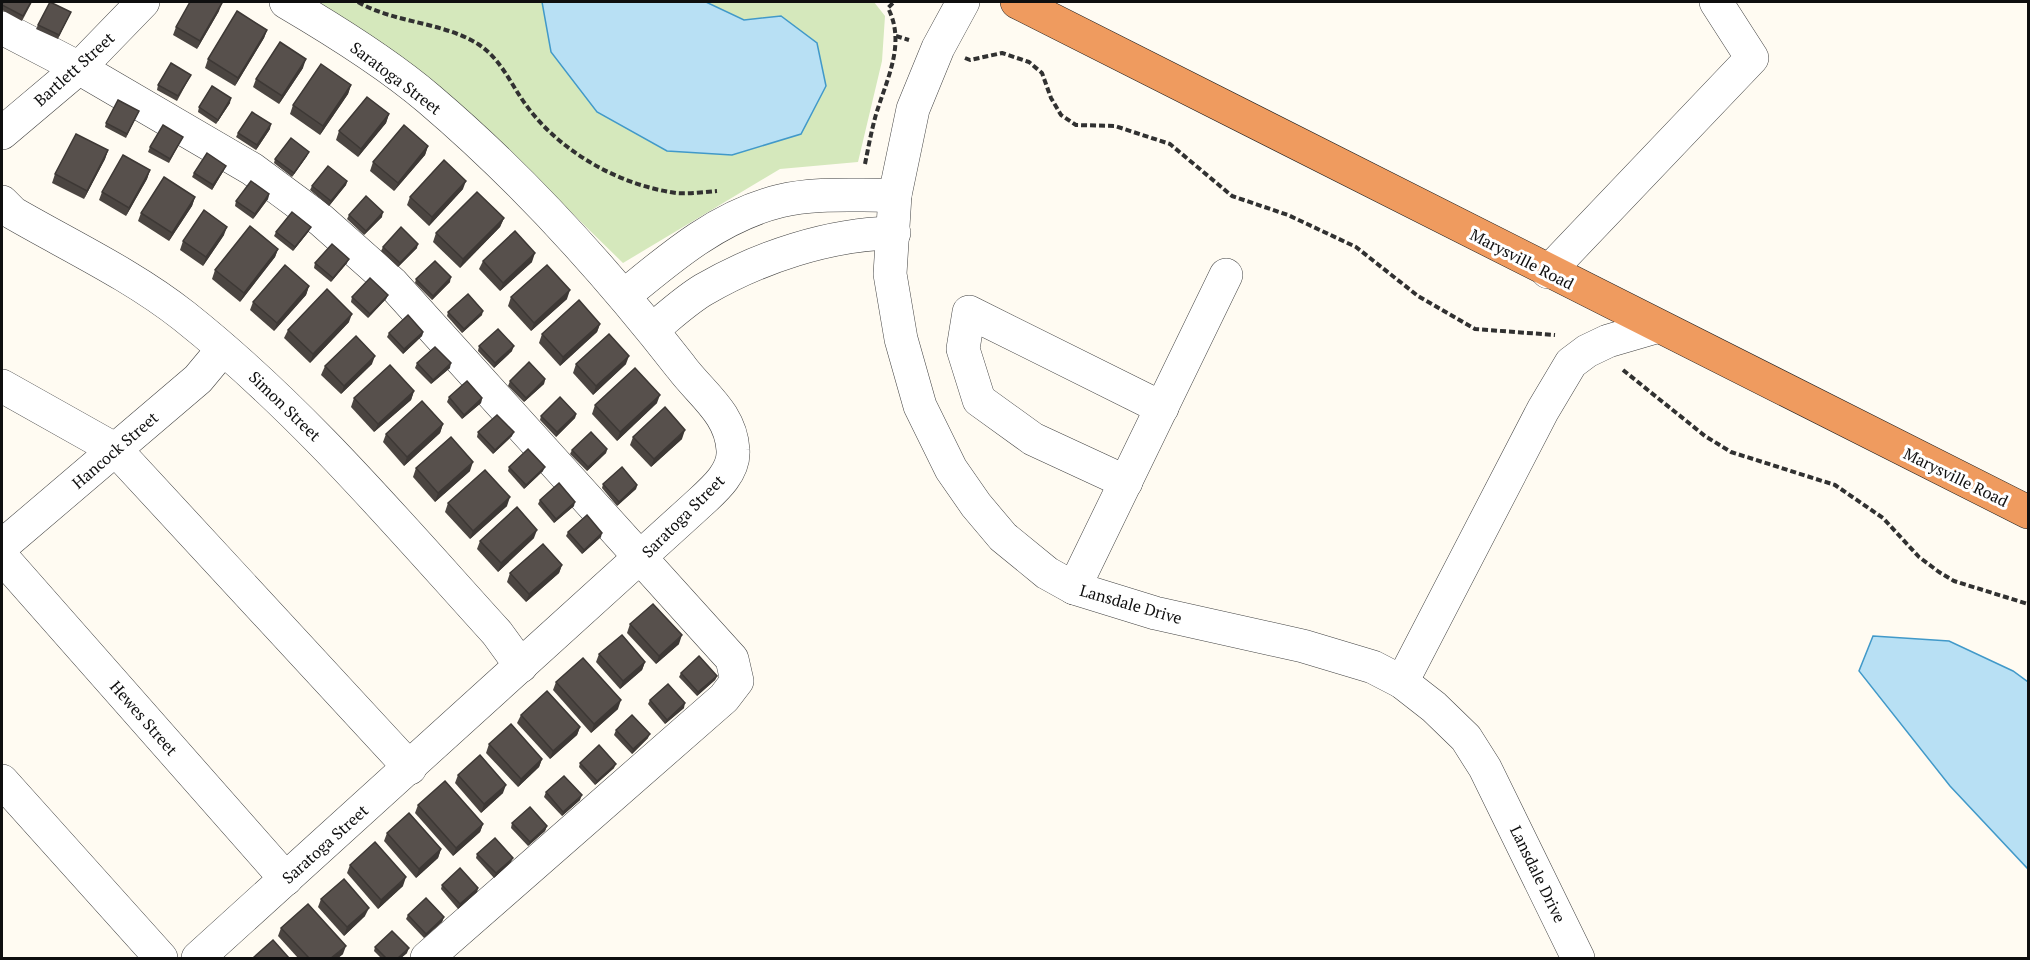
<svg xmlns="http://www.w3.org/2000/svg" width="2030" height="960" font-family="'PT Serif',serif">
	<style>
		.green { fill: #d5e8bc }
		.water { fill: #b8e0f4; stroke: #4199c9; stroke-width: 1.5 }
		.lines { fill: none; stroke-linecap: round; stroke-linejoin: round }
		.minor-casing { stroke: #424242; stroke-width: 34 }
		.highway-casing { stroke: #202020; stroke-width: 34 }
		.path { stroke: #313131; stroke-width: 4; stroke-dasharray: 6 3; stroke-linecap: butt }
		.minor { stroke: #fff; stroke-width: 33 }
		.highway { stroke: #ef9b5f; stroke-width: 33 }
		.wall { fill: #4b4541 }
		.shaded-wall { fill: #3d3835 }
		.building { fill: #57504c; stroke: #3d3835; stroke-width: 1.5 }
		.labels { text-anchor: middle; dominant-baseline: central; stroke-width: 6; stroke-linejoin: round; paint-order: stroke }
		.street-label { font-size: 16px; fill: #0f0f0f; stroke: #fff }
	</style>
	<rect width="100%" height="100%" fill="#fffbf2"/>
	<polygon class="green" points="319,2 874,2 885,16 882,61 858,162 780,169 623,263 485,128"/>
	<g class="water">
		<polygon points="542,2 706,2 744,20 781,16 817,43 826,86 801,134 732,155 667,151 597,112 551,52"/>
		<polygon points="1873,636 1949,641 2013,671 2028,682 2028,869 1950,786 1859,671"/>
	</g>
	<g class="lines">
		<g class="minor-casing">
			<g id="minor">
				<polyline points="963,2 938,48 913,109 895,195 890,274 901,339 920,406 951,469 976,505 1003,537 1047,573 1074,588 1155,613 1303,646 1373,667 1402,682 1434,707 1466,738 1485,768 1578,958"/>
				<polyline points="2,28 79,68 252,169 321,220 392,283 732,659 737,681 724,698 427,958"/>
				<polyline points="2,133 79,68 143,2"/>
				<path d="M2 202 13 213C70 246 132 275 184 316 301 409 397 523 497 633L521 666"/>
				<polyline points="1548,272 1752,58 1716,2"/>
				<path d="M624 296C671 257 719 216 780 201 817 192 858 196 895 195"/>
				<path d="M653 329C669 316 685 301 703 290 760 257 829 234 894 233"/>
				<polyline points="2,386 116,450 410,768"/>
				<polyline points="1126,482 1033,439 979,400 963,349 969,312 1162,408"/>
				<polyline points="2,546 198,379 223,349"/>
				<polyline points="2,557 286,879"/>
				<polyline points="1074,588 1226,275"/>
				<polyline points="1402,682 1543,410 1571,363 1587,351 1608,341 1656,327"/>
				<polyline points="2,781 161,958"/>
				<path d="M198 958 694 508C710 493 735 474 733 450 731 413 701 394 681 367 606 271 522 178 429 99 387 63 332 29 286 2"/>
			</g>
		</g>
		<g class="highway-casing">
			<polyline id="highway" points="1017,2 2028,512"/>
		</g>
		<g class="path">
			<path d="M358 2C394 23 443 22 478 44 501 59 510 83 526 105 560 152 619 185 676 193 689 194 704 192 717 191"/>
			<polyline points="896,36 909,40"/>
			<polyline points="965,58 970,60 1002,53 1029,62 1042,73 1051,98 1061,115 1076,125 1115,126 1170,144 1232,196 1288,215 1356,247 1418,296 1475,329 1555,335"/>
			<path d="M865 164C868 149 871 133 875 118 885 82 907 45 888 8L894 2"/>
			<polyline points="1623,370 1705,436 1731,452 1835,485 1883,518 1919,557 1939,572 1954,581 2028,604"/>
		</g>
		<use href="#minor" class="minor"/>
		<use href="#highway" class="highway"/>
	</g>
	<g class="wall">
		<polygon points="3,2 32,2 22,21 2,10 2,4"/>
		<polygon points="219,11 197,49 173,35 176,27"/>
		<polygon points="71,12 58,39 36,29 38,25"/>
		<polygon points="267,30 264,38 235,86 205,68 208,59"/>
		<polygon points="303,68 279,104 253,87 256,79"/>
		<polygon points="191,75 177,101 157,90 158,85"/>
		<polygon points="351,85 348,94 320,135 290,114 293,105"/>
		<polygon points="230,103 216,124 198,112 199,107"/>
		<polygon points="389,114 386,123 358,157 336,140 339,131"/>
		<polygon points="137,115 126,138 105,127 106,123"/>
		<polygon points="270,129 256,150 236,137 238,133"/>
		<polygon points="183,137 169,163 148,152 150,147"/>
		<polygon points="428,146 425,155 394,191 370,171 373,162"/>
		<polygon points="108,150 105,159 84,199 52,183 55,174"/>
		<polygon points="307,156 292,177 274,163 275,159"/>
		<polygon points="150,170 147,179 126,216 99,200 102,192"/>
		<polygon points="224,170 212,190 192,177 194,173"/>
		<polygon points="347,181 346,185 329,206 310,190 312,186"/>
		<polygon points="463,189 429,226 407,205 410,197"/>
		<polygon points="269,194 268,199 253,219 235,206 236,201"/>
		<polygon points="195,197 192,206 169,241 138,221 141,213"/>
		<polygon points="349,215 382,217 364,235 347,219"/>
		<polygon points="504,218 500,227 460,268 433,242 436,233"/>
		<polygon points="309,231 293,251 274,236 276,232"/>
		<polygon points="224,235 203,266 180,250 183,241"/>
		<polygon points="383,247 417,248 398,267 381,251"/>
		<polygon points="278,249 275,257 240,302 212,279 215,270"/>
		<polygon points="483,261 532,262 500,291 479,269"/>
		<polygon points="315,263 347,263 331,282 314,268"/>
		<polygon points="416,279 450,282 432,300 415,283"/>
		<polygon points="309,286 306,295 274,331 250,310 253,302"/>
		<polygon points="388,295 386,299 368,318 351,302 352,297"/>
		<polygon points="511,297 567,299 531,331 508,306"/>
		<polygon points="448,312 482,315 462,333 447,316"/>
		<polygon points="349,322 310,363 284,338 288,330"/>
		<polygon points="600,324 597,332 560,366 539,343 542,334"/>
		<polygon points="423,332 422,336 403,354 387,337 389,333"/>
		<polygon points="479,346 512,351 494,368 478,351"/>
		<polygon points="417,363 450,368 431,384 415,368"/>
		<polygon points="372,364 341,394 321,375 325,366"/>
		<polygon points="576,364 626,364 593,395 573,373"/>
		<polygon points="545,379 544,384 524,402 508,386 510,381"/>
		<polygon points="414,391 411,400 374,432 351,407 354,398"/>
		<polygon points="449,397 482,398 481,403 462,419 447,402"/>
		<polygon points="657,403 617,441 592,414 595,405"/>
		<polygon points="576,414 575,418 556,437 540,420 541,416"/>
		<polygon points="443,424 440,433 404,466 383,442 386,434"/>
		<polygon points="478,432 512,436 493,454 477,437"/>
		<polygon points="633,437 682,439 651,467 630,445"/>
		<polygon points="607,449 606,453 587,471 570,454 572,450"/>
		<polygon points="509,467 543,471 524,489 508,471"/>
		<polygon points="416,468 470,471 435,502 413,477"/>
		<polygon points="603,484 637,485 636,489 617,506 602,488"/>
		<polygon points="540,500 574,506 554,523 538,504"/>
		<polygon points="448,503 507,506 470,539 445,512"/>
		<polygon points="568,532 601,537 582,554 566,536"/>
		<polygon points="534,538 498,572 477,549 480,541"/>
		<polygon points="562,565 559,573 526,602 507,582 510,573"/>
		<polygon points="630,624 679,644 656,664 627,633"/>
		<polygon points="599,654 645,662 642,670 620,689 596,662"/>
		<polygon points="681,673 717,676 715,680 697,696 679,677"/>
		<polygon points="556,682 618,709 591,733 553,690"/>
		<polygon points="650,700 684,708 665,724 648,704"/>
		<polygon points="521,715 580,727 577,735 550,759 517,723"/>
		<polygon points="616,730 648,738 632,754 614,735"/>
		<polygon points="489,744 542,759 539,767 518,787 486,753"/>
		<polygon points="580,763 614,768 595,785 579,767"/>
		<polygon points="458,775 503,793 481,813 455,783"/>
		<polygon points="546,792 580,800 562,816 544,797"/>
		<polygon points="418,805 483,824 480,832 453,856 415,813"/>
		<polygon points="512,823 547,826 545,831 528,846 511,828"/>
		<polygon points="387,833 441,849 438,858 416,878 384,841"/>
		<polygon points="477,854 511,862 494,878 476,858"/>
		<polygon points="350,865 403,886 378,909 347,873"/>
		<polygon points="442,885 478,888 477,892 458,909 441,889"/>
		<polygon points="321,899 365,916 344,936 318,907"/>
		<polygon points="408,915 444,917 442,922 424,938 406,919"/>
		<polygon points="281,928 343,954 338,958 298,958 278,936"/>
		<polygon points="375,947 407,953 401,958 381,958 374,951"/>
	</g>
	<g class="shaded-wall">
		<polygon points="222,3 219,11 197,49 200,41"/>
		<polygon points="267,30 264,38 235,86 238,78"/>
		<polygon points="306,59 303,68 279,104 282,96"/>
		<polygon points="351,85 348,94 320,135 323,126"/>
		<polygon points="231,98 230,103 216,124 218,120"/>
		<polygon points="389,114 386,123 358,157 361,149"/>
		<polygon points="271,124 270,129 256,150 257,145"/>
		<polygon points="428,146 425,155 394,191 398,183"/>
		<polygon points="108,150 105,159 84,199 87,191"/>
		<polygon points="309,152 307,156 292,177 294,173"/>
		<polygon points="226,166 224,170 212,190 213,185"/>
		<polygon points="150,170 147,179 126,216 129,208"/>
		<polygon points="347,181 346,185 329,206 331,201"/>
		<polygon points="466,181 463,189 429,226 432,217"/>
		<polygon points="269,194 268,199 253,219 255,214"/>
		<polygon points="195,197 192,206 169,241 172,233"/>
		<polygon points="383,212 382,217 364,235 366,231"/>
		<polygon points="504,218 500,227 460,268 463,259"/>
		<polygon points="227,227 224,235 203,266 206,257"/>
		<polygon points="311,227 309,231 293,251 295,247"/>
		<polygon points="418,244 417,248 398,267 400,263"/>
		<polygon points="278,249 275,257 240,302 244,293"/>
		<polygon points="535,253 532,262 500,291 503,283"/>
		<polygon points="349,259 347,263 331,282 333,278"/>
		<polygon points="451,277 450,282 432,300 433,296"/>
		<polygon points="309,286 306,295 274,331 277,323"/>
		<polygon points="570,290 567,299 531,331 534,323"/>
		<polygon points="388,295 386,299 368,318 370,314"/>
		<polygon points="483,311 482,315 462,333 464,329"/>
		<polygon points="352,314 349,322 310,363 313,354"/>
		<polygon points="600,324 597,332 560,366 563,357"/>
		<polygon points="423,332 422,336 403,354 404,349"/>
		<polygon points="514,346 512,351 494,368 495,363"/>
		<polygon points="375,356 372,364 341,394 344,386"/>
		<polygon points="629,356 626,364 593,395 596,386"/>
		<polygon points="451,363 450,368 431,384 433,380"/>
		<polygon points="545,379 544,384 524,402 526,398"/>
		<polygon points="414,391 411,400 374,432 378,424"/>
		<polygon points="660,395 657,403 617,441 620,432"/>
		<polygon points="482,398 481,403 462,419 464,415"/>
		<polygon points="576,414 575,418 556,437 557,432"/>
		<polygon points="443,424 440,433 404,466 407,457"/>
		<polygon points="685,430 682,439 651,467 654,459"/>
		<polygon points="514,432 512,436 493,454 495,450"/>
		<polygon points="607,449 606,453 587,471 588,467"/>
		<polygon points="473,462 470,471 435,502 438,493"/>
		<polygon points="545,467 543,471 524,489 526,485"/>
		<polygon points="637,485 636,489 617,506 619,502"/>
		<polygon points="510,497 507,506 470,539 473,531"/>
		<polygon points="575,502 574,506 554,523 556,519"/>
		<polygon points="537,530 534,538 498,572 501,563"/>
		<polygon points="602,533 601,537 582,554 584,550"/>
		<polygon points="562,565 559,573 526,602 529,594"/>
		<polygon points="682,635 679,644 656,664 659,656"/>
		<polygon points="645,662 642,670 620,689 623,681"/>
		<polygon points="717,676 715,680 697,696 698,692"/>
		<polygon points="621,700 618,709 591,733 594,724"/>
		<polygon points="685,703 684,708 665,724 667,720"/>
		<polygon points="580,727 577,735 550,759 553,751"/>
		<polygon points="650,734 648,738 632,754 633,749"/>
		<polygon points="542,759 539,767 518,787 521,779"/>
		<polygon points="616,764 614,768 595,785 597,781"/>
		<polygon points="506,785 503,793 481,813 484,804"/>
		<polygon points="582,795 580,800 562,816 563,812"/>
		<polygon points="483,824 480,832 453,856 456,848"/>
		<polygon points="547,826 545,831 528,846 530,842"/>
		<polygon points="441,849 438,858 416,878 419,869"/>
		<polygon points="513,858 511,862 494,878 496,873"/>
		<polygon points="406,877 403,886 378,909 381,900"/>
		<polygon points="478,888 477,892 458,909 460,904"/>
		<polygon points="369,908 365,916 344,936 347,927"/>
		<polygon points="444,917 442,922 424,938 426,934"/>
		<polygon points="346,946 343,954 338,958 331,958"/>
		<polygon points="409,948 407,953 401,958 398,958"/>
	</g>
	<g class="building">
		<polygon points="3,2 31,2 23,16 2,5"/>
		<polygon points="50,2 71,12 59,35 38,25"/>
		<polygon points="190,2 220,2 222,3 200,41 176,27"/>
		<polygon points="237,11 267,30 238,78 208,59"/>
		<polygon points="280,42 306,59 282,96 256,79"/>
		<polygon points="171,63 191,75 178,96 158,85"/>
		<polygon points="321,64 351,85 323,126 293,105"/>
		<polygon points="212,86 231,98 218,120 199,107"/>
		<polygon points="367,97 389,114 361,149 339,131"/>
		<polygon points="118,100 139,111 127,134 106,123"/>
		<polygon points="252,112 271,124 257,145 238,133"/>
		<polygon points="163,125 183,137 170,159 150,147"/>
		<polygon points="404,125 428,146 398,183 373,162"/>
		<polygon points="76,134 108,150 87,191 55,174"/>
		<polygon points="291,138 309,152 294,173 275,159"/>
		<polygon points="207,153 226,166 213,185 194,173"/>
		<polygon points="123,155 150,170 129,208 102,192"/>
		<polygon points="444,160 466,181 432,217 410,197"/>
		<polygon points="328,166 347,181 331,201 312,186"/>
		<polygon points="164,177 195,197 172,233 141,213"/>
		<polygon points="251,181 269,194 255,214 236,201"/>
		<polygon points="477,192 504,218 463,259 436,233"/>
		<polygon points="366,196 383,212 366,231 349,215"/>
		<polygon points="204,210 227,227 206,257 183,241"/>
		<polygon points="292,212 311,227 295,247 276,232"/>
		<polygon points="250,226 278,249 244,293 215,270"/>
		<polygon points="401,227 418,244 400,263 383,247"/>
		<polygon points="515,231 535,253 503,283 483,261"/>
		<polygon points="332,244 349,259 333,278 315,263"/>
		<polygon points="435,261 451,277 433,296 416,279"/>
		<polygon points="285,265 309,286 277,323 253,302"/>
		<polygon points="547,265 570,290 534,323 511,297"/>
		<polygon points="370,278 388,295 370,314 352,297"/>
		<polygon points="327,289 352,314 313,354 288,330"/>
		<polygon points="468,294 483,311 464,329 448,312"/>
		<polygon points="579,300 600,324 563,357 542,334"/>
		<polygon points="408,315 423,332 404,349 389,333"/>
		<polygon points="498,329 514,346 495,363 479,346"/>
		<polygon points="609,334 629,356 596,386 576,364"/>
		<polygon points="356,336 375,356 344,386 325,366"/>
		<polygon points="435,347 451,363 433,380 417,363"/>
		<polygon points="529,362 545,379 526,398 510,381"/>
		<polygon points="390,365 414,391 378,424 354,398"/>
		<polygon points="635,368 660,395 620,432 595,405"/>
		<polygon points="467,381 482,398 464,415 449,397"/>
		<polygon points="560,397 576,414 557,432 541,416"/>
		<polygon points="422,401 443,424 407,457 386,434"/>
		<polygon points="665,407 685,430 654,459 633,437"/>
		<polygon points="497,415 514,432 495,450 478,432"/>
		<polygon points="591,432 607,449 588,467 572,450"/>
		<polygon points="451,437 473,462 438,493 416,468"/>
		<polygon points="528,449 545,467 526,485 509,467"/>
		<polygon points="622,467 637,485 619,502 603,484"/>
		<polygon points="485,470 510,497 473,531 448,503"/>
		<polygon points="559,483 575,502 556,519 540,500"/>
		<polygon points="517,507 537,530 501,563 480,541"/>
		<polygon points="587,515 602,533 584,550 568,532"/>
		<polygon points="543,544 562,565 529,594 510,573"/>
		<polygon points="653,604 682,635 659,656 630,624"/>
		<polygon points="622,635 645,662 623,681 599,654"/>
		<polygon points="699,656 717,676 698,692 681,673"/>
		<polygon points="583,658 621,700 594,724 556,682"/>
		<polygon points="668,684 685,703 667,720 650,700"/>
		<polygon points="547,691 580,727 553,751 521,715"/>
		<polygon points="632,715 650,734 633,749 616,730"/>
		<polygon points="511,724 542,759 521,779 489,744"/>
		<polygon points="599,745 616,764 597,781 580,763"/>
		<polygon points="480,755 506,785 484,804 458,775"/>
		<polygon points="564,776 582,795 563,812 546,792"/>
		<polygon points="445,781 483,824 456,848 418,805"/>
		<polygon points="530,807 547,826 530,842 512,823"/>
		<polygon points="409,813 441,849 419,869 387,833"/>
		<polygon points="495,838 513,858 496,873 477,854"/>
		<polygon points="375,842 406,877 381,900 350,865"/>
		<polygon points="460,868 478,888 460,904 442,885"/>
		<polygon points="344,879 369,908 347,927 321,899"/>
		<polygon points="426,898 444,917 426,934 408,915"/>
		<polygon points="308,904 346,946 331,958 309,958 281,928"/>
		<polygon points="392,931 409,948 398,958 386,958 375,947"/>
		<polygon points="273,940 289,958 253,958"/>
	</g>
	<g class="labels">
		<g class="street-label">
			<text transform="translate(74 69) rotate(-42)">Bartlett Street</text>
			<text transform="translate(396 78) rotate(37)">Saratoga Street</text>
			<text transform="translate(1522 259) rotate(27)">Marysville Road</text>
			<text transform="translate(285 406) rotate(44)">Simon Street</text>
			<text transform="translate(115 450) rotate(-41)">Hancock Street</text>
			<text transform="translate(1956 477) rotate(26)">Marysville Road</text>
			<text transform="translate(683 516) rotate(-45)">Saratoga Street</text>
			<text transform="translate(1131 604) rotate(16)">Lansdale Drive</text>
			<text transform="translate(144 718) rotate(49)">Hewes Street</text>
			<text transform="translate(325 844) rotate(-42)">Saratoga Street</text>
			<text transform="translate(1538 874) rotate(64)">Lansdale Drive</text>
		</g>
	</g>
	<rect width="2030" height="960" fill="none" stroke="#0f0f0f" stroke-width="6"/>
</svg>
